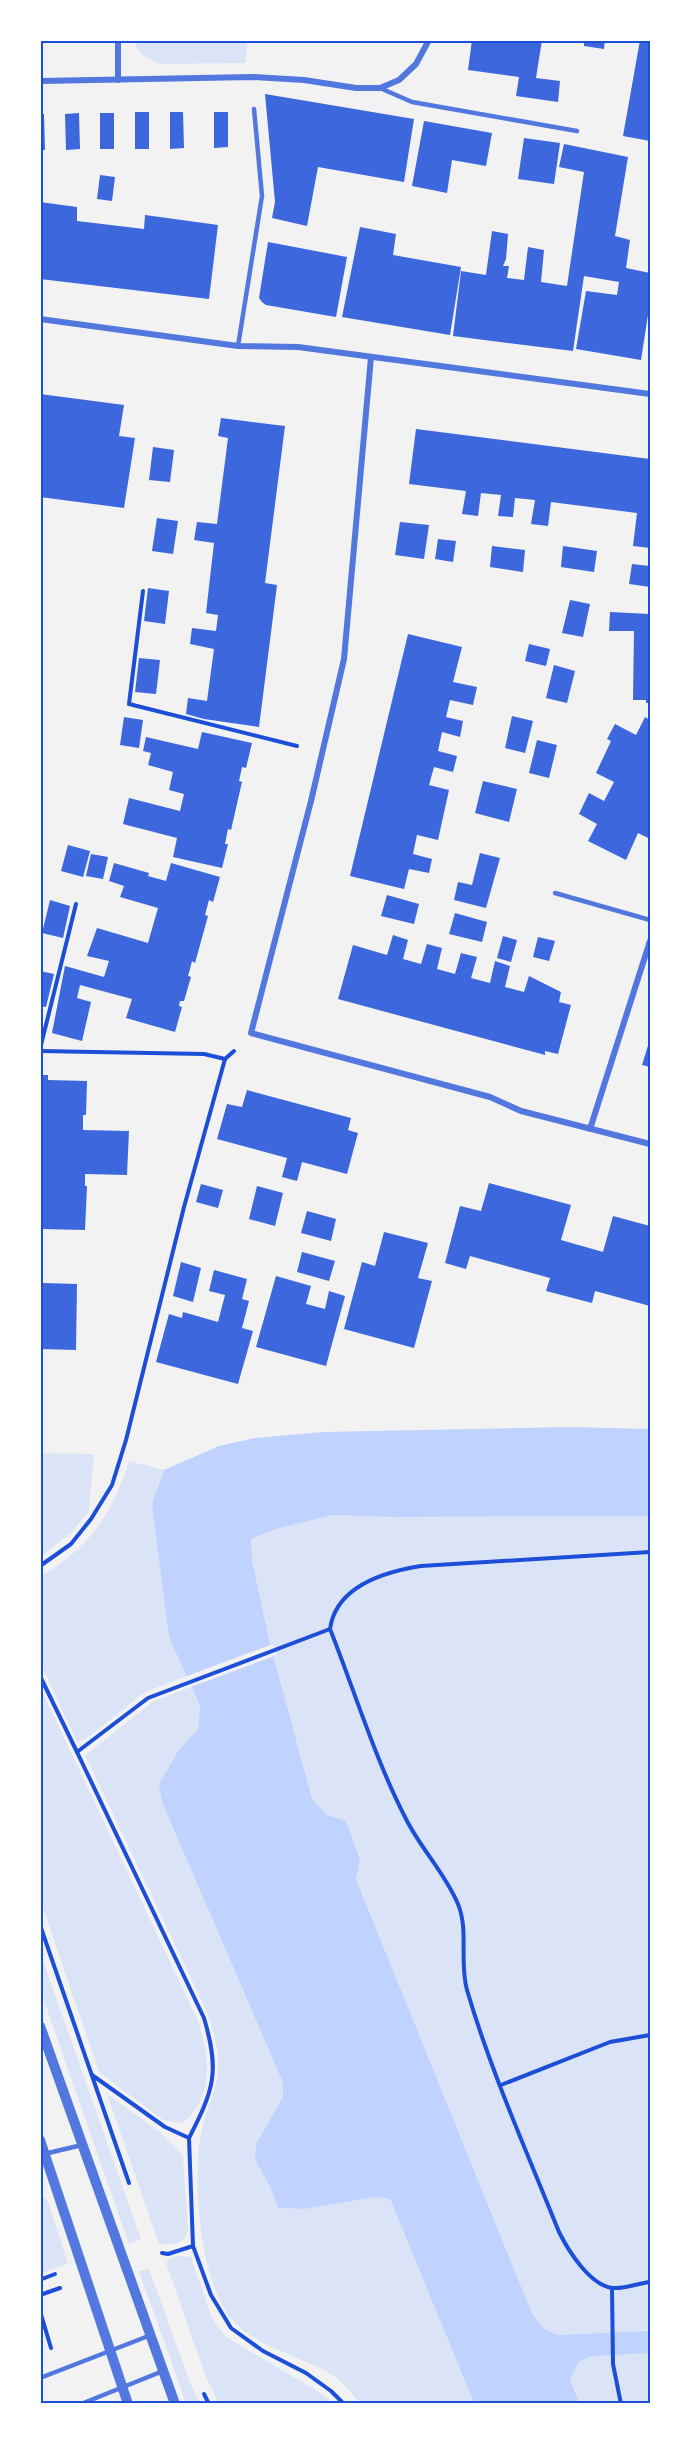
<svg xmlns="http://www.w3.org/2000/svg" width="691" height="2444" font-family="Mulish,sans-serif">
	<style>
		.green { fill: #dbe4f7 }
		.water { fill: #bfd3fe }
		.pier { fill: #f2f2f2 }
		.building { fill: #3d67dc }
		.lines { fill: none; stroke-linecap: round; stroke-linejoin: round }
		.path { stroke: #1d4ed8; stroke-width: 4 }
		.service { stroke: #5277de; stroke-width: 4.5 }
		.minor { stroke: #5277de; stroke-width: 6 }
		.tertiary { stroke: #5277de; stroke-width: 10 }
		.neatline { fill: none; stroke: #1d4ed8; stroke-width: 2 }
	</style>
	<rect width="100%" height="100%" fill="#f2f2f2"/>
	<g class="green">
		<path d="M133 41H248L245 63 161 64C147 60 140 54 133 41Z"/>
		<polygon points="41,1453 94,1454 89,1511 71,1533 41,1556"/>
		<path d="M129 1461 164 1470 152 1504 187 1676 145 1692 87 1738 77 1742 41 1664V1576C89 1548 113 1514 129 1461Z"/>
		<polygon points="333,1515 392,1517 650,1516 650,2403 579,2403 548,2332 541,2327 531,2311 356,1879 360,1860 327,1815 312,1800 269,1639 252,1560 251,1539 276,1529"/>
		<path d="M191 1687 200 1706 198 1729 178 1751 162 1802 283 2083V2097L256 2144 255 2159 271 2189 278 2208 305 2209 376 2197 390 2199 474 2403H360C352 2395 344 2383 335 2377 304 2356 251 2347 229 2316 200 2276 193 2186 200 2138 203 2121 209 2106 214 2090 223 2062 216 2037 206 2010L85 1755 154 1701Z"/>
		<path d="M41 1689 198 2021C210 2059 215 2093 183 2123L163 2120 99 2072 41 1902Z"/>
		<polygon points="40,1952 141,2239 129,2244 41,1992"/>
		<path d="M107 2094 160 2132 183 2156 188 2231C183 2245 173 2245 159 2244Z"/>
		<polygon points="41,2196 47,2199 68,2264 41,2273"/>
		<polygon points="180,2256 191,2257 212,2319 226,2337 324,2395 333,2403 219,2403 206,2377 166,2263 171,2258"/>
		<polygon points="149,2269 191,2385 200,2403 186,2403 139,2271"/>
	</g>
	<path class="water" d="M570 1427 650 1429V1516L392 1517 333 1515 276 1529 251 1539 252 1560 269 1639 312 1799 327 1815 346 1821 360 1860 356 1879 531 2311C539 2324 544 2332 560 2335L650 2331V2353L593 2356 579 2361 570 2380 579 2403H474L390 2199 376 2197 305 2209 278 2208 271 2189 255 2159 256 2144 283 2097V2083L162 1802 159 1785 178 1751 198 1729 200 1706 169 1637 152 1504 164 1470 219 1446 255 1438 323 1432Z"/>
	<polygon class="pier" points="273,1644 277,1655 188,1688 184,1677"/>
	<g class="building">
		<polygon points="472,40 542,40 536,78 560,81 558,102 516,96 519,77 468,70"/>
		<polygon points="584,40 605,40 604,49 584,46"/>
		<polygon points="640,40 650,40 650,141 623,136"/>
		<polygon points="265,94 414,119 404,182 318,167 307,226 272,218 275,202"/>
		<rect x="135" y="112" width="14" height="37"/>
		<polygon points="170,112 183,112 184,148 170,149"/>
		<polygon points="214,112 228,112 228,147 214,148"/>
		<polygon points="79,113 80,149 66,150 65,114"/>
		<rect x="100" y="113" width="14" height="36"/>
		<polygon points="40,114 44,114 45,150 40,150"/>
		<polygon points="424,121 492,133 486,166 452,160 447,193 412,186"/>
		<polygon points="524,138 560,143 554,184 518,179"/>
		<polygon points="564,144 628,157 615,236 630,240 626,268 650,273 650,302 641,360 576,349 586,291 617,295 619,282 584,276 573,351 453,336 461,271 486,275 492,231 508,234 506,259 503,266 509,266 507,278 524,280 528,247 544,250 541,282 567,286 584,172 559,167"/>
		<polygon points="100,175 115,177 112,201 97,199"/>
		<polygon points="40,202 77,207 77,221 144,229 145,215 218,225 209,299 40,279"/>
		<polygon points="360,227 396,234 393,255 461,267 450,335 342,317"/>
		<polygon points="268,242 347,257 336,317 266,305 262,302 259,298"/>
		<polygon points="40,394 124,405 119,436 135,438 124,508 40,497"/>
		<polygon points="221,418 285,426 265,583 277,585 259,727 204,719 186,714 188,698 207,701 214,649 190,644 192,628 216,631 218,615 206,613 214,543 194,540 197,522 217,524 228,438 218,436"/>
		<polygon points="416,429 650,459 650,548 633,546 637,513 551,502 548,526 531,524 535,500 515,498 513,517 498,516 501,495 481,493 478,516 462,514 466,491 409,484"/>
		<polygon points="153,447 174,450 170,482 149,480"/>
		<polygon points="157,518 178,521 173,554 152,551"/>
		<polygon points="400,522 429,525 424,559 395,555"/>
		<polygon points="438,539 456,541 453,562 435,559"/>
		<polygon points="492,546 525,550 523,572 490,567"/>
		<polygon points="563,546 597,551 594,572 561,567"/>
		<polygon points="632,564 650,566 650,587 629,584"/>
		<polygon points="148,588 169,591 165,624 144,621"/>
		<polygon points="570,600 590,604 583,637 562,633"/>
		<polygon points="610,612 650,614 650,703 646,703 646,700 633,700 634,631 609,631"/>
		<polygon points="408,634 462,647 453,682 477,687 473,705 450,700 446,717 463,721 460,737 442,732 438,751 457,756 453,772 434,767 429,785 449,790 438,840 417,835 413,854 432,859 429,873 409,869 404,889 350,876"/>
		<polygon points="529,644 550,649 546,666 525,661"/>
		<polygon points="139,658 160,660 156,694 135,692"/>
		<polygon points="554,665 575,671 567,703 546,698"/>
		<polygon points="512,716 533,721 525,753 505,748"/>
		<polygon points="124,717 143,720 139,748 120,745"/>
		<polygon points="645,717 650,720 650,832 648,838 638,833 626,860 588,841 597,824 579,814 589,793 604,801 614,782 596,773 611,741 607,739 615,724 636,735"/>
		<polygon points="202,732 252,743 246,768 242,767 239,781 242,782 231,830 228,829 225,844 228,844 222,868 173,857 177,838 123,824 129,798 180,811 184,794 169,790 173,772 148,765 151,753 143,751 146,737 198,749"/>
		<polygon points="537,740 557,745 549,778 529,773"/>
		<polygon points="483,781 517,789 509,822 475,813"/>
		<polygon points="68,845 90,851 83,877 61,871"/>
		<polygon points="480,853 500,858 486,908 454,900 458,882 472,885"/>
		<polygon points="91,854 108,857 103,879 86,876"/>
		<polygon points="114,863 149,873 148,876 166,881 171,863 220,877 213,902 209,900 205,915 208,916 195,963 192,961 190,969 188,976 191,977 184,1001 180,1001 179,1006 182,1007 175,1032 126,1018 132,999 80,985 77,998 91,1002 82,1041 52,1033 65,966 104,977 109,961 87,956 97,928 148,943 158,908 120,897 124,886 109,881"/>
		<polygon points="387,895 419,904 414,924 381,916"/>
		<polygon points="50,900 70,906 63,938 42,933"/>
		<polygon points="455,913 487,922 482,942 449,934"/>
		<polygon points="393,935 408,940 403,959 421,964 427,944 442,948 437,969 455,974 461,953 477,957 471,978 490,983 495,961 510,966 505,987 524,992 529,976 561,992 559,1002 571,1005 558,1054 545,1051 545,1055 338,999 353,945 387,955"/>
		<polygon points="503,936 517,940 511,962 497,958"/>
		<polygon points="538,937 555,941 549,961 533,957"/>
		<polygon points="40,971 54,974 46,1007 40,1006"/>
		<polygon points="650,1039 650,1067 642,1065"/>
		<polygon points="42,1075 48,1075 48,1080 87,1081 86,1115 83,1115 83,1130 129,1131 127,1175 85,1174 85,1186 87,1186 85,1230 43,1229 43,1283 77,1284 76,1350 40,1349 40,1079 42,1079"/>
		<polygon points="247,1090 351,1118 348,1130 358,1133 347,1174 302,1162 297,1181 282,1177 287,1158 217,1139 227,1104 242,1107"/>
		<polygon points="489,1183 571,1205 561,1240 603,1252 613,1216 650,1226 650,1306 595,1291 592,1303 546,1291 550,1278 470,1256 466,1269 445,1263 460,1206 481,1211"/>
		<polygon points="201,1184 223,1190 218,1208 196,1202"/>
		<polygon points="257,1186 283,1193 275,1226 249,1219"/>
		<polygon points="307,1211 336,1219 331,1241 301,1233"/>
		<polygon points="384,1232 428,1243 418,1278 432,1281 414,1348 344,1329 362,1262 375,1266"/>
		<polygon points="302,1252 335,1261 329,1281 297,1272"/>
		<polygon points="181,1262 201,1268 193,1302 173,1296"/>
		<polygon points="214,1270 247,1279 242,1299 249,1301 242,1328 253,1331 238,1384 156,1362 169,1314 182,1318 183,1312 218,1322 225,1295 209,1291"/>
		<polygon points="276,1276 311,1286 306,1304 325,1309 329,1291 345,1296 326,1366 256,1347"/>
	</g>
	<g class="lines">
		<g class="path">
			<polyline points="143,591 129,704 297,746"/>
			<polyline points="40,1049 76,904"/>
			<polyline points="40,1051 204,1054 225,1059"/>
			<path d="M650 1552 421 1566C383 1572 336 1586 330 1629 355 1692 375 1759 406 1819 421 1849 445 1873 458 1904 469 1931 459 1962 467 1990 491 2072 527 2152 559 2232 568 2250 590 2286 613 2288 625 2289 639 2283 650 2282"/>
			<polyline points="40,1566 71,1544 91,1519 112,1485 126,1440 184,1207 225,1059 234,1051"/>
			<polyline points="40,1676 77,1752"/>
			<polyline points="40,1925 129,2183"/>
			<path d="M92 2075 165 2127 189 2138C214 2089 220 2072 204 2018L77 1752 148 1698 330 1629"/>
			<polyline points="501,2085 610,2042 650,2035"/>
			<polyline points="189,2138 193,2246 211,2295 231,2328 263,2351 306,2373 331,2391 344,2404"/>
			<polyline points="162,2253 168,2254 193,2246"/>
			<polyline points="42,2279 55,2274"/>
			<polyline points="612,2288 613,2364 621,2404"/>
			<polyline points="40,2295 60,2288"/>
			<polyline points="40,2311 51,2348"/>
			<polyline points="204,2394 209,2404"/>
		</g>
		<g class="service">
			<polyline points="380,88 412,102 577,131"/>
			<polyline points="238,346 262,196 254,109"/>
			<polyline points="555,893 650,920"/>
			<polyline points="44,2154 82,2145"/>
			<polyline points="40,2378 151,2335"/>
			<polyline points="81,2404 163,2371"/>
		</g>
		<g class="minor">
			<polyline points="118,40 118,80"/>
			<polyline points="40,81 252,77 304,80 356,88 380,88 399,80 416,64 429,40"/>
			<polyline points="40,319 238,346 298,347 328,351 650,394"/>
			<polyline points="371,357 344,659 311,801 251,1033 490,1097 521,1111 650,1144"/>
			<polyline points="590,1129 650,941"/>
		</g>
		<g class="tertiary">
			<polyline points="40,2026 175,2404"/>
			<polyline points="40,2140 128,2404"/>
		</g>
	</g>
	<rect width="691" height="2444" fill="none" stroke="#ffffff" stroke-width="84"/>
	<rect x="42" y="42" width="607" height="2360" class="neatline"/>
</svg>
